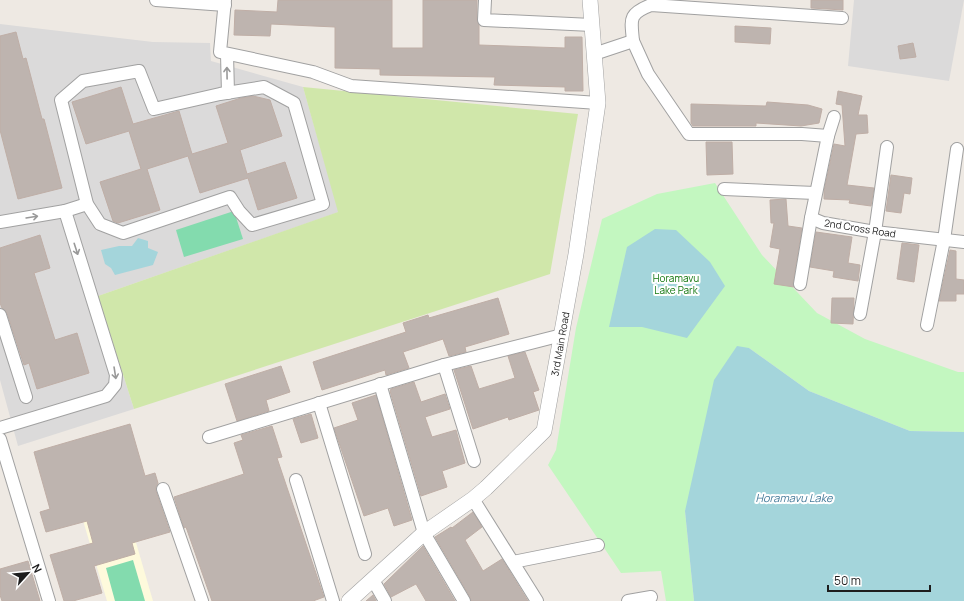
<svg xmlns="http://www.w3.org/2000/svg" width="964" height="601" font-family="Manrope,sans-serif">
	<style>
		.residential { fill: #dbdada }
		.education { fill: #fefadc }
		.grass { fill: #d0e7aa }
		.park { fill: #c3f7c0 }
		.pitch { fill: #83dbae }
		.water { fill: #a4d5db }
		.building { fill: #beb4af; stroke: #bfaea6 }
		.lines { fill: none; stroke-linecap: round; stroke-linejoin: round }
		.minor-casing { stroke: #a1a1a1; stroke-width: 14 }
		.tertiary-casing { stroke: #a1a1a1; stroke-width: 16 }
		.minor { stroke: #fff; stroke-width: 12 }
		.tertiary { stroke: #fff; stroke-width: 15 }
		.oneway { stroke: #999 }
		.labels { text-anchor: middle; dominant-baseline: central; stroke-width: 4; stroke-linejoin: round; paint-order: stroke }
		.street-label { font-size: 10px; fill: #1d1d1d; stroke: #fff }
		.park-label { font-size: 10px; fill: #13770e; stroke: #fff }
		.water-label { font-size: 11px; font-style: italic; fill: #467b9a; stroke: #fff }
	</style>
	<rect width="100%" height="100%" fill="#eee9e3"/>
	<g class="residential">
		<polygon points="854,0 964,0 949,81 848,66"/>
		<polygon points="0,24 153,42 210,43 211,61 303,87 339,212 98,296 134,409 18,446 0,380"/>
	</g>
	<polygon class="education" points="119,484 153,601 107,601 76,497"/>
	<polygon class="grass" points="303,87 578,114 550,274 134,409 98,296 338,212"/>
	<polygon class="park" points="715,183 762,255 817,313 865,339 958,372 964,372 964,432 910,431 809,391 749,348 685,511 694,601 666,601 661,571 621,573 548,465 556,450 576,328 602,219 657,194"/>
	<g class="pitch">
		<polygon points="234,211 243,239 184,257 176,230"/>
		<polygon points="133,560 145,601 115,601 106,568"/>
	</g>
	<g class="water">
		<polygon points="655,229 676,230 710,262 725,286 687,338 642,327 609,327 627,247"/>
		<polygon points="138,238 148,241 148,248 158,252 153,265 115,275 111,268 105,264 101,250 119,246 132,246"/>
		<polygon points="737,346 749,348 809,391 910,431 964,432 964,601 694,601 685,511 714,380"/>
	</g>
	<g class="building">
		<polygon points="278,0 392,0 392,48 423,48 423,0 477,0 477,20 479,25 479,45 565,48 565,37 582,37 583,91 565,91 565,87 494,85 495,77 380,75 380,69 335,68 335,27 271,24 270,36 234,35 235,10 277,12"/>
		<polygon points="811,0 843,0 843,10 811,8"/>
		<polygon points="735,26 771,28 770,44 735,42"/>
		<polygon points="16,32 23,59 26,58 42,119 44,119 62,188 18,199 0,130 0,36"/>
		<polygon points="913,43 916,57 900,59 898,46"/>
		<polygon points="121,87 133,124 179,111 192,154 228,143 216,106 241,98 253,96 270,100 282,136 240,150 247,174 285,162 297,198 258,210 248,178 200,193 188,156 147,169 160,210 118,223 113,221 100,182 141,169 129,131 86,144 72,102"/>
		<polygon points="838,91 862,96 858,115 867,115 868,133 856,134 847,185 874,188 871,206 849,203 850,200 824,199 824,191 834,144 845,146 842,105 836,104"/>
		<polygon points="767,102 808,105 822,109 819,123 801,126 756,123 756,126 693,126 691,123 691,104 766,106"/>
		<polygon points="706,142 732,142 733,174 707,175"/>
		<polygon points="891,175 912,178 910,194 904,193 901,213 886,211"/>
		<polygon points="786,199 788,226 802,228 793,283 794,287 774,284 780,249 770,247 774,223 771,223 770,200"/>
		<polygon points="816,232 852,237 848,263 860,265 858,281 833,277 834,271 810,267"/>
		<polygon points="40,235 50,268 34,273 55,340 77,333 89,373 37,389 29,363 24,365 7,313 2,308 0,303 0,248"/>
		<polygon points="902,243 919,245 914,282 897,279"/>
		<polygon points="950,250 956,251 956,279 964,280 964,294 956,294 956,301 939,301"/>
		<polygon points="498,298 509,334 465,347 466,352 449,356 443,339 403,352 409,368 386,375 385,370 322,390 313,362 406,332 403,323 428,315 429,318"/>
		<polygon points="832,298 854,298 853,324 831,323"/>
		<polygon points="525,352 539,390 533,392 539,410 509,420 508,417 473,429 454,370 471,366 479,389 515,378 508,356"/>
		<polygon points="281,366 290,392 266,400 269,411 237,421 225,384"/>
		<polygon points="414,382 421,402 445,394 450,409 425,417 432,437 456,430 465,463 442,471 447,487 421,496 390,391 391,389"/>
		<polygon points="376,395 412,520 394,526 388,508 364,516 334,428 358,420 352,403"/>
		<polygon points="311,414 318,438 301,443 293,419"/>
		<polygon points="130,424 145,476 155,473 158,483 156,487 156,491 170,532 132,543 135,554 94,566 102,593 73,601 64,601 50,555 93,543 87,521 46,532 40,512 50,509 34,452"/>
		<polygon points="272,426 282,457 277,458 324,597 313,601 212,601 186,527 184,528 174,497 244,474 234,443 243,440 241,435"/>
		<polygon points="473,512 482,527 465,540 483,571 502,559 528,601 471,601 470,597 435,537 451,527 452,528"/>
		<polygon points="423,546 455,601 426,601 416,584 391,597 384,584"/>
		<polygon points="28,561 40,601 2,601 0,595 0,569"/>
		<polygon points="373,595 376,601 366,601"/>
	</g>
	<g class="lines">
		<g class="minor-casing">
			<g id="minor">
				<polyline points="156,0 225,5"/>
				<polyline points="225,0 220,52 313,72 351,86 598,103"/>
				<polyline points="485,0 484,20 592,25"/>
				<path d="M633 41C631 19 628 14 651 5L842 18"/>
				<polyline points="227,54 228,93"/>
				<polyline points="594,54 633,41 648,74 689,134 802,134 828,136 811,218 823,223 875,232 964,242"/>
				<polygon points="139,71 154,109 220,94 264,87 294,103 323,204 252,225 239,211 230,197 123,233 100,224 87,204 61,100 83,81"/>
				<polyline points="828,136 834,117"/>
				<polyline points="724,189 815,193"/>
				<polyline points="0,222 65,211 87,204"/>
				<polyline points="800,284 811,218"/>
				<polyline points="860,314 875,232 887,147"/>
				<polyline points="0,315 26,397"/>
				<polyline points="927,325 944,240 957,149"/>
				<polyline points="444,365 474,461"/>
				<polyline points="380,384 424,533 464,601"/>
				<polyline points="319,403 365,554"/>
				<polyline points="0,428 106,396 115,385 116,375 65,211"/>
				<polyline points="209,437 444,365 562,335"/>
				<polyline points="0,439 49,601"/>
				<polyline points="296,480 333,601"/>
				<polyline points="163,489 202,601"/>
				<polyline points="473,499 537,601"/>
				<polyline points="513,562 598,545"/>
				<polyline points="373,580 385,601"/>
				<polyline points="628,601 651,597"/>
			</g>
		</g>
		<g class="tertiary-casing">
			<polyline id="tertiary" points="349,601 424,533 473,499 486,488 544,431 576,254 598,103 590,0"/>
		</g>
		<use href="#minor" class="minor"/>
		<use href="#tertiary" class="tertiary"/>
	</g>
	<defs><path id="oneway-shaft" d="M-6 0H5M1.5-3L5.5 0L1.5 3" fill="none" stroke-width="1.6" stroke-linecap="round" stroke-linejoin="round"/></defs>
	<g class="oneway">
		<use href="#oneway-shaft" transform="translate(227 73) rotate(-91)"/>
		<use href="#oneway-shaft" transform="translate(32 217) rotate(-9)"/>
		<use href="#oneway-shaft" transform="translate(76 249) rotate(72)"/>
		<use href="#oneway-shaft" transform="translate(115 373) rotate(81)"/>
	</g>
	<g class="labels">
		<g class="street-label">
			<text transform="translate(860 228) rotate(9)">2nd Cross Road</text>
			<text transform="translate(560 344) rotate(-80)">3rd Main Road</text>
		</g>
		<g class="park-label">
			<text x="676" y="278">Horamavu<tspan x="676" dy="12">Lake Park</tspan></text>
		</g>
		<g class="water-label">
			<text x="794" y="497">Horamavu Lake</text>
		</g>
	</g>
	<g transform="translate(28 573) rotate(63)" stroke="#ffffff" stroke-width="3" paint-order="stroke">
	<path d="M0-3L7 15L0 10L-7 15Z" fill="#1d1d1d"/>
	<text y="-6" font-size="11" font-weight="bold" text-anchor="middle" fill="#1d1d1d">N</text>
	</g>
	<path d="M828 585v6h102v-6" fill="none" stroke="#1d1d1d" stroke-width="2"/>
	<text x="834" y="585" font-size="12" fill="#1d1d1d" stroke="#ffffff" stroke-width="3" paint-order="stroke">50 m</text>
</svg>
